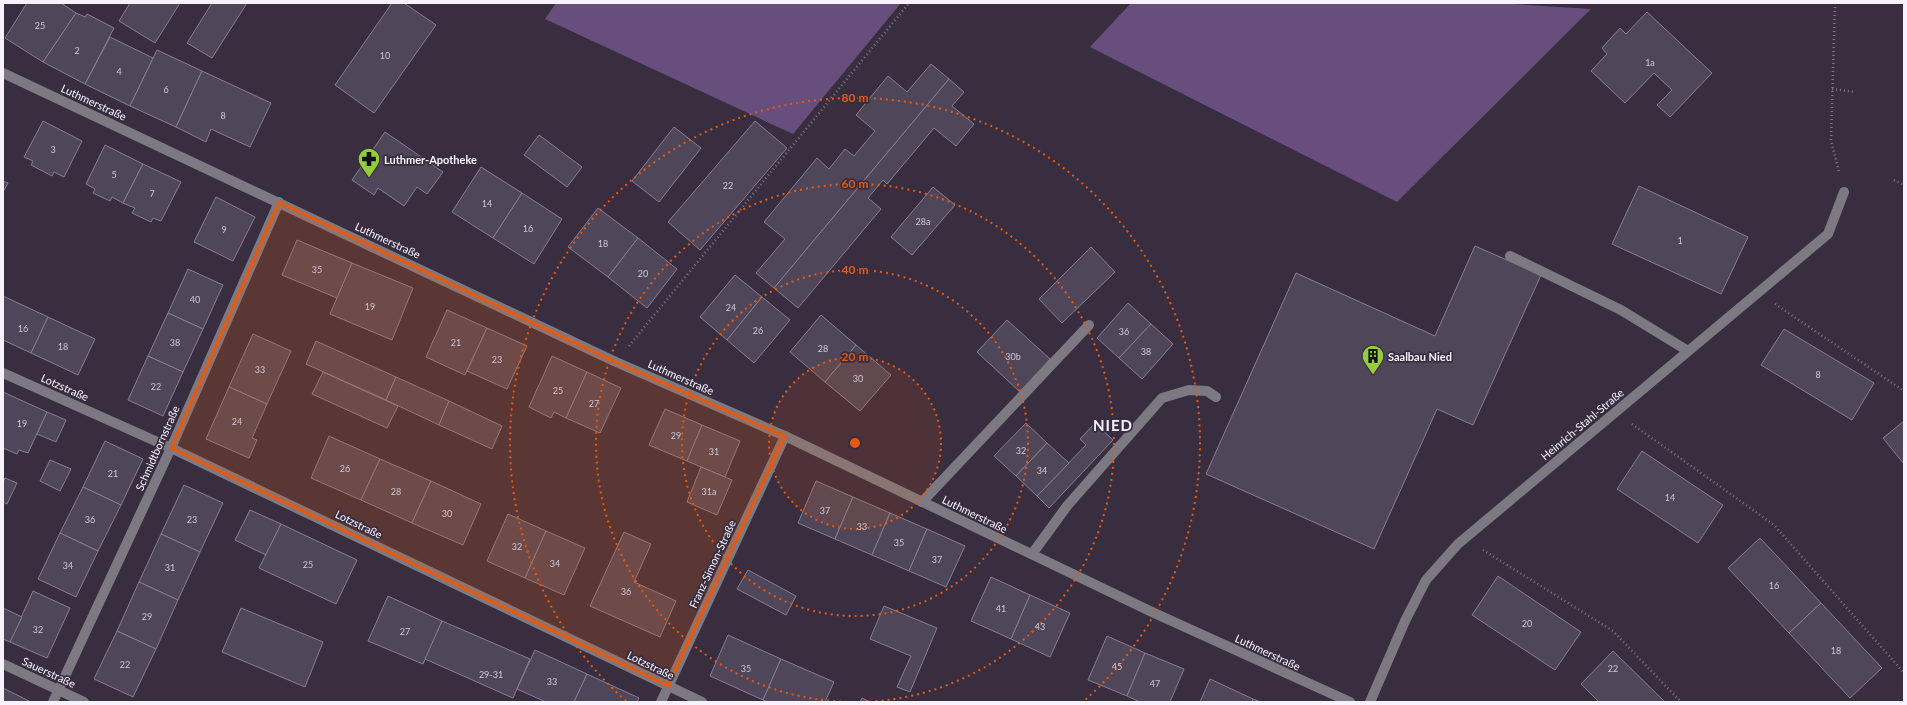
<svg xmlns="http://www.w3.org/2000/svg" width="1907" height="705" font-family="Lato,sans-serif">
	<style>
		.green { fill: #674e7c }
		.building { fill: #504659; stroke: #887e93 }
		.lines { fill: none; stroke-linecap: round; stroke-linejoin: round }
		.path { stroke: #7f7686; stroke-width: 2.5; stroke-dasharray: 1 3; stroke-linecap: butt }
		.minor { stroke: #7d7982; stroke-width: 10 }
		.marked { fill: #e8590c; fill-opacity: 0.2; stroke: #e8590c; stroke-width: 3; stroke-linejoin: round }
		.ring { fill: none; stroke: #e8590c; stroke-width: 2; stroke-dasharray: 2 4 }
		.labels { text-anchor: middle; dominant-baseline: central; stroke-width: 3.5; stroke-linejoin: round; paint-order: stroke }
		.number-label { font-size: 9px; fill: #cec7d5 }
		.street-label { font-size: 11px; fill: #f8f2fe; stroke: #382e40 }
		.poi-label { font-size: 11px; font-weight: bold; fill: #f8f2fe; stroke: #382e40; text-anchor: start }
		.district-label { font-size: 15px; font-weight: bold; letter-spacing: 1px; fill: #f8f2fe; stroke: #382e40 }
		.centre { fill: #e8590c; stroke: #382e40; stroke-width: 2 }
		.ring-label { font-size: 12px; text-anchor: middle; font-weight: bold; fill: #e8590c; stroke: #382e40; stroke-width: 3.5; stroke-linejoin: round; paint-order: stroke }
	</style>
	<rect width="100%" height="100%" fill="#382e40"/>
	<g class="green">
		<polygon points="556,3 901,3 793,134 545,19"/>
		<polygon points="1131,3 1497,3 1591,9 1397,202 1090,47"/>
	</g>
	<g class="building">
		<polygon points="27,3 61,3 76,13 43,62 5,38"/>
		<polygon points="130,3 180,3 155,43 119,21"/>
		<polygon points="212,3 247,3 212,58 187,43"/>
		<polygon points="392,3 404,3 436,25 374,113 335,85"/>
		<polygon points="1647,12 1712,73 1670,117 1657,105 1672,90 1654,73 1625,103 1591,71 1607,54 1602,48 1620,28 1626,34"/>
		<polygon points="76,13 85,17 87,14 114,28 85,84 43,62"/>
		<polygon points="110,37 153,58 130,106 85,84"/>
		<polygon points="157,50 202,71 176,127 130,106"/>
		<polygon points="931,64 949,79 774,288 756,273 785,239 764,222 817,158 829,169 845,149 854,156 875,131 856,115 888,76 907,92"/>
		<polygon points="202,71 271,103 250,147 211,129 206,142 176,127"/>
		<polygon points="949,79 964,92 952,106 974,124 956,146 934,128 887,184 883,180 868,198 881,209 798,308 774,288"/>
		<polygon points="43,121 82,141 64,177 54,172 52,176 31,165 33,161 24,157"/>
		<polygon points="755,121 787,148 700,250 668,222"/>
		<polygon points="674,127 701,148 659,202 632,181"/>
		<polygon points="385,132 443,172 427,194 417,187 404,206 378,188 374,195 352,180"/>
		<polygon points="539,135 582,167 567,187 524,155"/>
		<polygon points="105,145 143,164 123,203 112,197 110,201 93,193 95,189 86,184"/>
		<polygon points="143,164 181,182 161,221 153,218 151,222 132,213 135,208 123,203"/>
		<polygon points="481,167 522,193 493,238 452,212"/>
		<polygon points="3,181 8,183 3,192"/>
		<polygon points="1639,186 1748,237 1721,294 1612,244"/>
		<polygon points="933,187 955,205 912,255 891,237"/>
		<polygon points="522,193 562,219 534,264 493,238"/>
		<polygon points="216,197 255,217 233,261 194,242"/>
		<polygon points="598,208 638,238 608,277 568,247"/>
		<polygon points="638,238 677,269 647,308 608,277"/>
		<polygon points="297,240 352,263 337,298 282,275"/>
		<polygon points="1475,246 1541,275 1473,425 1437,409 1374,549 1206,474 1296,273 1435,336"/>
		<polygon points="1091,247 1115,272 1062,323 1039,299"/>
		<polygon points="352,263 413,288 392,340 330,314"/>
		<polygon points="188,269 223,285 203,329 168,313"/>
		<polygon points="735,275 762,297 727,340 700,317"/>
		<polygon points="3,296 48,317 31,353 3,340"/>
		<polygon points="762,297 790,320 754,363 727,340"/>
		<polygon points="1128,303 1151,324 1119,358 1097,338"/>
		<polygon points="447,310 487,328 465,375 426,357"/>
		<polygon points="168,313 203,329 183,372 148,356"/>
		<polygon points="821,315 856,345 825,382 790,352"/>
		<polygon points="48,317 95,339 78,375 31,353"/>
		<polygon points="1007,320 1050,359 1020,392 977,352"/>
		<polygon points="1151,324 1173,344 1142,379 1119,358"/>
		<polygon points="487,328 527,346 507,389 467,371"/>
		<polygon points="1784,329 1874,383 1852,420 1761,365"/>
		<polygon points="253,334 291,351 267,404 229,387"/>
		<polygon points="316,341 396,377 386,400 306,364"/>
		<polygon points="856,345 891,375 860,411 825,382"/>
		<polygon points="148,356 183,372 163,416 128,400"/>
		<polygon points="552,356 587,372 566,418 554,412 551,418 529,407"/>
		<polygon points="323,372 398,406 387,428 312,394"/>
		<polygon points="587,372 621,388 600,433 566,418"/>
		<polygon points="396,377 449,401 439,425 386,400"/>
		<polygon points="229,387 267,404 252,438 257,440 249,458 206,439"/>
		<polygon points="3,392 47,412 28,453 19,450 17,454 3,448"/>
		<polygon points="449,401 502,426 492,449 439,425"/>
		<polygon points="665,409 702,425 687,461 649,445"/>
		<polygon points="47,412 66,420 56,442 37,434"/>
		<polygon points="1904,421 1904,464 1883,438"/>
		<polygon points="1026,423 1047,443 1016,476 994,456"/>
		<polygon points="1095,423 1113,440 1049,508 1037,496 1086,445 1080,439"/>
		<polygon points="702,425 740,441 725,477 687,461"/>
		<polygon points="329,436 380,459 361,500 311,478"/>
		<polygon points="105,441 143,459 121,505 83,487"/>
		<polygon points="1047,443 1069,463 1037,496 1016,476"/>
		<polygon points="1642,451 1723,505 1698,543 1617,489"/>
		<polygon points="380,459 431,481 412,523 361,500"/>
		<polygon points="50,460 71,469 60,491 40,481"/>
		<polygon points="701,467 732,480 717,515 687,502"/>
		<polygon points="5,478 17,483 7,504 3,502 3,482"/>
		<polygon points="431,481 481,504 463,545 412,523"/>
		<polygon points="816,481 853,497 835,539 798,523"/>
		<polygon points="184,485 223,503 200,552 161,534"/>
		<polygon points="83,487 121,505 98,551 60,533"/>
		<polygon points="853,497 890,513 872,555 835,539"/>
		<polygon points="250,510 281,524 266,555 235,540"/>
		<polygon points="890,513 927,529 909,571 872,555"/>
		<polygon points="508,514 546,531 525,578 487,561"/>
		<polygon points="281,524 357,560 336,604 259,568"/>
		<polygon points="927,529 965,546 946,587 909,571"/>
		<polygon points="546,531 585,548 564,595 525,578"/>
		<polygon points="624,532 651,544 634,582 676,601 660,637 590,606"/>
		<polygon points="60,533 98,551 76,597 38,579"/>
		<polygon points="161,534 200,552 178,600 139,582"/>
		<polygon points="1760,538 1821,603 1789,633 1728,568"/>
		<polygon points="748,570 796,596 786,615 737,589"/>
		<polygon points="1498,576 1581,632 1555,670 1472,615"/>
		<polygon points="991,577 1030,595 1011,639 971,621"/>
		<polygon points="139,582 178,600 156,649 117,631"/>
		<polygon points="33,591 70,608 47,658 10,642"/>
		<polygon points="1030,595 1070,613 1050,657 1011,639"/>
		<polygon points="388,596 442,621 423,664 368,641"/>
		<polygon points="1821,603 1882,668 1850,698 1789,633"/>
		<polygon points="884,606 937,628 910,692 897,687 911,656 870,639"/>
		<polygon points="3,608 22,617 10,642 3,639"/>
		<polygon points="241,608 323,642 305,687 222,652"/>
		<polygon points="442,621 530,659 513,698 425,659"/>
		<polygon points="117,631 156,649 133,697 94,679"/>
		<polygon points="728,635 781,659 763,700 710,676"/>
		<polygon points="1107,636 1145,653 1127,696 1088,680"/>
		<polygon points="535,650 587,674 574,702 546,702 517,689"/>
		<polygon points="1613,651 1665,702 1599,702 1581,684"/>
		<polygon points="1145,653 1184,669 1170,702 1140,702 1127,696"/>
		<polygon points="781,659 834,682 825,702 768,702 763,700"/>
		<polygon points="587,674 639,698 637,702 574,702"/>
		<polygon points="1210,679 1253,699 1252,702 1200,702"/>
		<polygon points="3,688 31,702 3,702"/>
		<polygon points="862,698 870,702 860,702"/>
		<polygon points="1253,699 1261,702 1252,702"/>
	</g>
	<g class="lines">
		<g class="path">
			<polyline points="1835,3 1831,140 1839,172"/>
			<polyline points="1832,89 1855,92"/>
			<polyline points="1894,180 1904,185"/>
			<polyline points="1775,304 1904,391"/>
			<polyline points="629,346 909,3"/>
			<polyline points="1632,424 1774,525 1904,673"/>
			<polyline points="1483,550 1613,631 1681,702"/>
		</g>
		<g class="minor">
			<polyline points="3,73 616,362 785,436 1152,612 1350,702"/>
			<polyline points="1510,256 1621,310 1688,351"/>
			<polyline points="3,373 171,448 702,702"/>
			<polyline points="922,502 1089,325"/>
			<polyline points="1032,554 1067,506 1162,398 1189,390 1207,391 1216,397"/>
			<polyline points="3,664 84,702"/>
			<polyline points="53,702 171,448 279,202"/>
			<polyline points="661,702 785,436"/>
			<polyline points="1370,702 1405,621 1426,580 1458,544 1828,234 1844,192"/>
		</g>
	</g>
	<path class="marked" d="M279 202 616 362 785 436 668 686 171 448Z"/>
	<circle cx="855" cy="443" r="86" fill="#e8590c" fill-opacity=".12"/>
	<g class="ring">
		<circle cx="855" cy="443" r="86"/>
		<circle cx="855" cy="443" r="173"/>
		<path d="M853 702A259 259 0 1 1 857 702"/>
		<path d="M626 701A345 345 0 1 1 1084 701"/>
	</g>
	<defs>
		<g id="pharmacy-pin" transform="scale(1.15)"><path d="M0 17L-7.5 6A9.5 9.5 0 1 1 7.5 6Z" fill="#95cc3b" stroke="#382e40"/><path d="M-2-6h4v4h4v4h-4v4h-4v-4h-4v-4h4Z" fill="#111"/></g>
		<g id="building-pin" transform="scale(1.15)"><path d="M0 17L-7.5 6A9.5 9.5 0 1 1 7.5 6Z" fill="#95cc3b" stroke="#382e40"/><path d="M-4-6H4V6H1V3H-1V6H-4ZM-2.5-4.3h1.7v1.8h-1.7ZM.8-4.3h1.7v1.8H.8ZM-2.5-1h1.7V.8h-1.7ZM.8-1h1.7V.8H.8Z" fill="#111"/></g>
	</defs>
	<g fill-rule="evenodd">
		<use href="#pharmacy-pin" x="369" y="159"/>
		<use href="#building-pin" x="1373" y="356"/>
	</g>
	<g class="labels">
		<g class="number-label">
			<text x="40" y="25">25</text>
			<text x="77" y="50">2</text>
			<text x="385" y="55">10</text>
			<text x="1650" y="62">1a</text>
			<text x="119" y="71">4</text>
			<text x="166" y="89">6</text>
			<text x="223" y="115">8</text>
			<text x="53" y="149">3</text>
			<text x="114" y="174">5</text>
			<text x="728" y="185">22</text>
			<text x="152" y="193">7</text>
			<text x="487" y="203">14</text>
			<text x="923" y="221">28a</text>
			<text x="528" y="228">16</text>
			<text x="224" y="229">9</text>
			<text x="1680" y="240">1</text>
			<text x="603" y="243">18</text>
			<text x="317" y="269">35</text>
			<text x="643" y="273">20</text>
			<text x="195" y="299">40</text>
			<text x="370" y="306">19</text>
			<text x="731" y="307">24</text>
			<text x="23" y="328">16</text>
			<text x="758" y="330">26</text>
			<text x="1124" y="331">36</text>
			<text x="175" y="342">38</text>
			<text x="456" y="342">21</text>
			<text x="63" y="346">18</text>
			<text x="823" y="348">28</text>
			<text x="1146" y="351">38</text>
			<text x="1013" y="356">30b</text>
			<text x="497" y="359">23</text>
			<text x="260" y="369">33</text>
			<text x="1818" y="374">8</text>
			<text x="858" y="378">30</text>
			<text x="156" y="386">22</text>
			<text x="558" y="390">25</text>
			<text x="594" y="403">27</text>
			<text x="237" y="421">24</text>
			<text x="22" y="423">19</text>
			<text x="676" y="435">29</text>
			<text x="1021" y="450">32</text>
			<text x="714" y="451">31</text>
			<text x="345" y="468">26</text>
			<text x="1042" y="470">34</text>
			<text x="113" y="473">21</text>
			<text x="396" y="491">28</text>
			<text x="709" y="491">31a</text>
			<text x="1670" y="497">14</text>
			<text x="825" y="510">37</text>
			<text x="447" y="513">30</text>
			<text x="90" y="519">36</text>
			<text x="192" y="519">23</text>
			<text x="862" y="526">33</text>
			<text x="899" y="542">35</text>
			<text x="517" y="546">32</text>
			<text x="937" y="559">37</text>
			<text x="555" y="563">34</text>
			<text x="308" y="564">25</text>
			<text x="68" y="565">34</text>
			<text x="170" y="567">31</text>
			<text x="1774" y="585">16</text>
			<text x="626" y="591">36</text>
			<text x="1001" y="608">41</text>
			<text x="147" y="616">29</text>
			<text x="1527" y="623">20</text>
			<text x="1040" y="626">43</text>
			<text x="38" y="629">32</text>
			<text x="405" y="631">27</text>
			<text x="1836" y="650">18</text>
			<text x="125" y="664">22</text>
			<text x="1117" y="666">45</text>
			<text x="746" y="668">35</text>
			<text x="1613" y="668">22</text>
			<text x="491" y="674">29-31</text>
			<text x="552" y="681">33</text>
			<text x="1155" y="683">47</text>
		</g>
		<g class="street-label">
			<text transform="translate(94 102) rotate(25)">Luthmerstraße</text>
			<text transform="translate(388 240) rotate(25)">Luthmerstraße</text>
			<text transform="translate(681 377) rotate(24)">Luthmerstraße</text>
			<text transform="translate(65 387) rotate(24)">Lotzstraße</text>
			<text transform="translate(1582 424) rotate(-40)">Heinrich-Stahl-Straße</text>
			<text transform="translate(157 448) rotate(-66)">Schmidtbornstraße</text>
			<text transform="translate(975 514) rotate(26)">Luthmerstraße</text>
			<text transform="translate(359 524) rotate(26)">Lotzstraße</text>
			<text transform="translate(712 564) rotate(-65)">Franz-Simon-Straße</text>
			<text transform="translate(1268 652) rotate(25)">Luthmerstraße</text>
			<text transform="translate(651 665) rotate(26)">Lotzstraße</text>
			<text transform="translate(49 672) rotate(25)">Sauerstraße</text>
		</g>
		<g class="poi-label">
			<text x="384" y="159">Luthmer-Apotheke</text>
			<text x="1388" y="356">Saalbau Nied</text>
		</g>
		<g class="district-label">
			<text x="1113" y="425">NIED</text>
		</g>
	</g>
	<circle cx="855" cy="443" r="6" class="centre"/>
	<g class="ring-label">
		<text x="855" y="102">80 m</text>
		<text x="855" y="188">60 m</text>
		<text x="855" y="274">40 m</text>
		<text x="855" y="361">20 m</text>
	</g>
	<rect width="1907" height="705" fill="none" stroke="#f8f2fe" stroke-width="8"/>
</svg>
